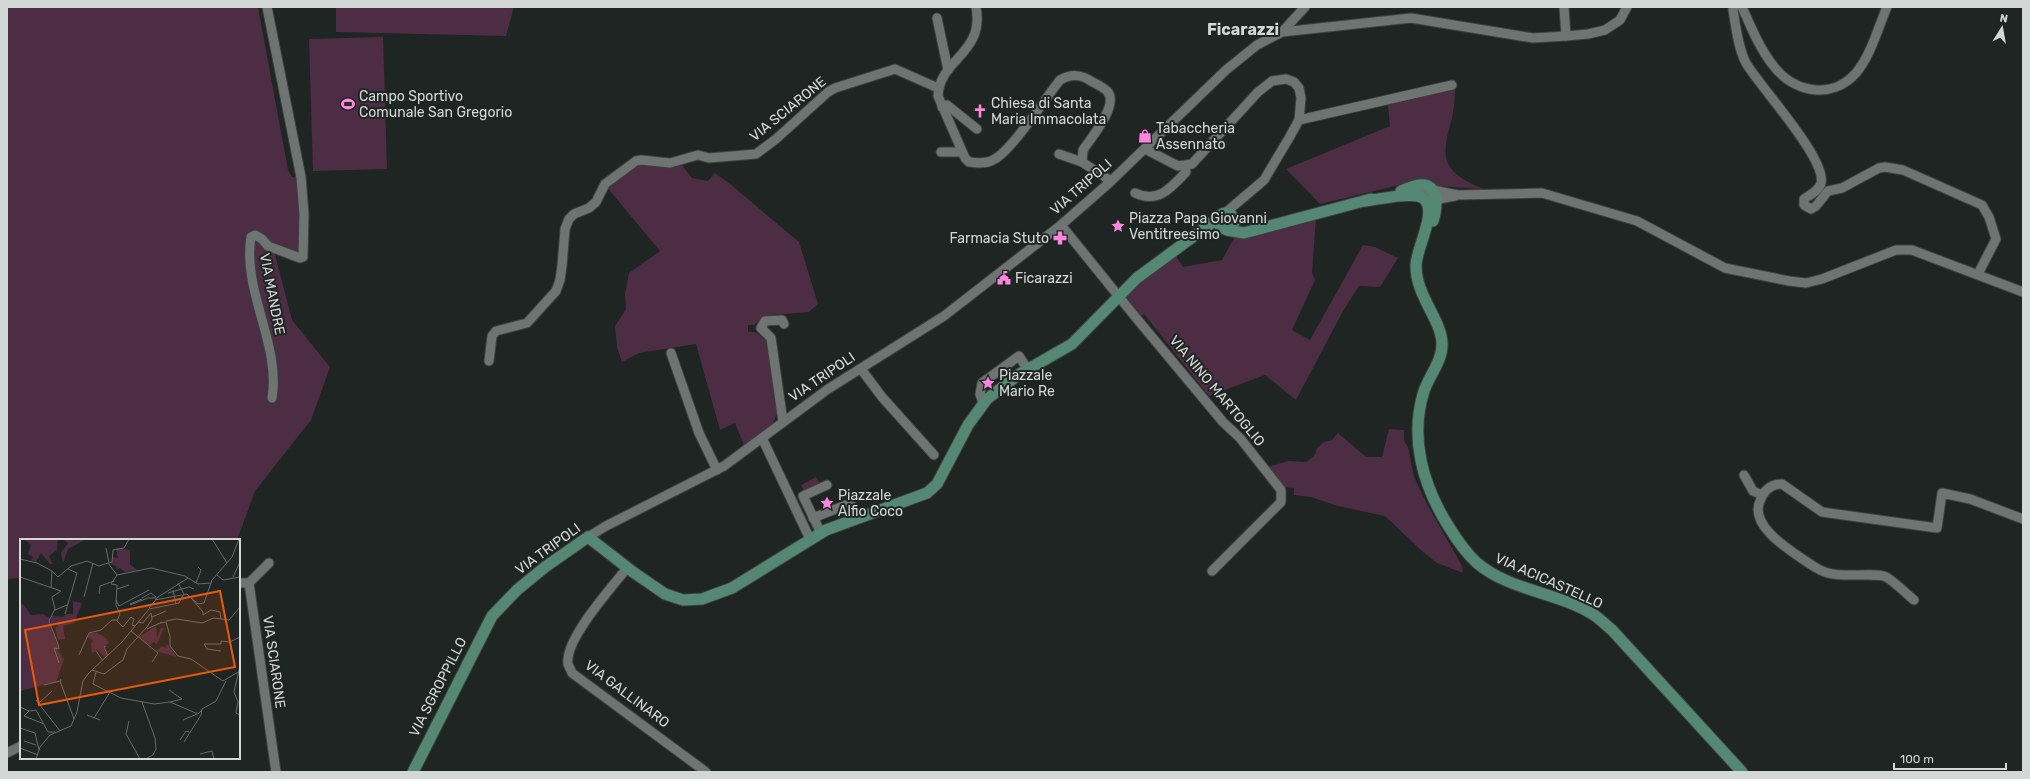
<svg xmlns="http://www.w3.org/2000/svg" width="2030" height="779" font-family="Rubik,sans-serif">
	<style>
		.green { fill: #4c2d44 }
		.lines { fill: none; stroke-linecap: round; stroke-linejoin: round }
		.minor-casing { stroke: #3e4240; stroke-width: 11 }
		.major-casing { stroke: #3e4240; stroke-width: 13 }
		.minor { stroke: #6d7471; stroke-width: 9 }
		.major { stroke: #548774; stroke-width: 11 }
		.labels { text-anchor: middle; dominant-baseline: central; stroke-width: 4; stroke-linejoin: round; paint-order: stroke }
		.poi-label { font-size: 14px; fill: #d3d7d5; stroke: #1f2522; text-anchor: start }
		.street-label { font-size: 14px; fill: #d3d7d5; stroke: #1f2522 }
		.quarter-label { font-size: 16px; font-weight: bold; fill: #d3d7d5; stroke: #1f2522 }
		.inset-road { fill: none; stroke: #676c6a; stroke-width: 1 }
		.view { fill: #e8590c; fill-opacity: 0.15; stroke: #e8590c; stroke-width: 2 }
		.inset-edge { fill: none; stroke: #d3d7d5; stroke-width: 2 }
	</style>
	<rect width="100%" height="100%" fill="#1f2522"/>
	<g class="green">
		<polygon points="7,7 258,7 288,170 292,177 298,178 300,254 272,243 292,320 330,367 311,420 255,491 237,540 21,540 21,578 7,579"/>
		<polygon points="336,7 514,7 506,36 336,32"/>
		<polygon points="383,37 387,169 313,171 309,39"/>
		<path d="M1455 89C1455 97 1454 105 1453 113 1450 129 1440 152 1450 167 1457 178 1472 184 1483 189L1437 186 1432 181 1424 179 1320 204 1286 169 1390 126 1388 105Z"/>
		<path d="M640 162 668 166 682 165 692 178 708 181 715 173 730 184 799 242 818 304 809 312 773 315 763 318 754 325H748V332C756 331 760 335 766 340L777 413 773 424 744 445 735 423 720 430 696 344 639 353 622 362 617 347 615 326 626 309 625 294 629 273 660 251 606 186Z"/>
		<polygon points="1316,218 1312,273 1315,280 1292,330 1310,340 1363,245 1375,247 1398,258 1380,287 1359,286 1343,311 1296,400 1265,375 1209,396 1144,314 1140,317 1126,297 1142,282 1176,256 1183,267 1222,260 1234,238"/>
		<polygon points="1389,429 1404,430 1404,441 1408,447 1414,477 1427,504 1462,566 1463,573 1437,563 1423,552 1385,516 1338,506 1311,497 1294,495 1294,488 1284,487 1267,467 1289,461 1306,462 1315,455 1317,448 1324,442 1332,440 1338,433 1366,457 1382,457"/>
		<polygon points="816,477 823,489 807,497 801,485"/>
	</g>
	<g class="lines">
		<g class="minor-casing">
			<g id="minor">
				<path d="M267 7 301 177 304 214 303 257 300 258 268 246 262 239 255 235 251 237C242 291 281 345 272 398"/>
				<path d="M976 7C985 54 939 59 938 96L965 158 969 162C977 163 986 164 993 160 1011 152 1046 97 1060 80 1071 74 1080 74 1091 81 1096 84 1103 87 1107 91 1120 104 1091 138 1083 150L1082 162 1111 181"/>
				<polyline points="1564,7 1566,36"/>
				<path d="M1734 7 1733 10C1736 27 1738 48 1746 63 1760 87 1827 159 1821 183 1819 191 1811 194 1804 199V205L1811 209 1816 206 1828 191 1842 188 1879 168 1885 167 1903 170 1982 205 1989 217 1996 239 1978 274"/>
				<path d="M1742 7C1751 27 1759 47 1772 64 1792 92 1831 101 1856 73 1871 55 1878 28 1887 7"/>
				<polyline points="937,18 948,70"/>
				<polyline points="1282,32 1305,7"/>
				<polyline points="942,107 947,105 977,129"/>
				<polyline points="1299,120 1452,85"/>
				<polyline points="1145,149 1178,166 1192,164 1258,92 1272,81 1286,79 1294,82 1299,88 1301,98 1299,120 1289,138 1264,180 1224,214"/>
				<polyline points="941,152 962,152"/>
				<polyline points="1059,154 1082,162"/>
				<polyline points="1433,190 1458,195 1542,193 1637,221 1725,268 1789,281 1806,283 1822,279 1896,250 1912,250 2023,292"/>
				<polyline points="1407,192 1421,191 1433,199 1439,199 1455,196"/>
				<path d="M1135 193C1158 204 1171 188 1186 172L1185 166"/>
				<polyline points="1061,225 1137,319 1223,422 1240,438 1281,490 1281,502 1212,571"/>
				<polyline points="671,353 699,433 717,470"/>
				<polyline points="489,361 492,336 496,331 527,323 556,291 560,280 562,266 565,229 569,219 574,214 589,208 596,202 605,184 636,161 641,160 670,163 698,155 709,158 756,154 776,139 828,92 835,88 895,69 938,88"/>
				<polyline points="861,369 882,397 934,455"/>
				<polyline points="983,403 980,394 982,383 1019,356 1028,370"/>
				<polyline points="783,422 771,338 761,328 765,321 782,320 784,324"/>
				<polyline points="762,438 810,539"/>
				<polyline points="1744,475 1753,491 1762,495"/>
				<polyline points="813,518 851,503"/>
				<polyline points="821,533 803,496 827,485"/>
				<polyline points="588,537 606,526 724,466 828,389 944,316 1061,225 1109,183 1226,70 1257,45 1282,32 1411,18 1533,38 1566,36 1588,34 1605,30 1620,20 1627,7"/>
				<polyline points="269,563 249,583 276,772"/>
				<path d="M627 568C612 587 564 640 568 664 569 667 571 670 572 673L706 772"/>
				<polyline points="239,583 249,583"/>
				<path d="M1914 600C1907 594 1892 580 1886 577 1877 572 1843 578 1828 573 1819 571 1812 565 1804 560 1788 549 1749 525 1760 501 1764 490 1771 484 1782 484L1822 512 1937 528 1942 493 1970 499 2023 519"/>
				<polyline points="7,753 21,746"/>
			</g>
		</g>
		<g class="major-casing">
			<g id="major">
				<path d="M1401 191C1406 189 1413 186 1419 185 1440 182 1437 209 1433 221"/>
				<path d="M1365 201C1378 200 1414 190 1424 199 1438 212 1416 248 1416 266 1416 296 1441 319 1442 343 1443 360 1429 376 1424 391 1409 438 1423 486 1449 527 1457 540 1466 553 1477 563 1510 591 1558 592 1594 615 1600 619 1606 625 1612 630L1742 772"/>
				<circle cx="1226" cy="221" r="8"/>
				<polyline points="1227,230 1244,233 1371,199"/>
				<polyline points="413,772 492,616 517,590 545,567 588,537 633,572 665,594 683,600 702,599 732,588 826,530 927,493 937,484 968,425 987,399 1018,375 1072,344 1137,278 1221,216"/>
			</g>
		</g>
		<use href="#minor" class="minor"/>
		<use href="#major" class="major"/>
	</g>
	<defs>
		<g id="stadium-bare" transform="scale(1.08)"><path d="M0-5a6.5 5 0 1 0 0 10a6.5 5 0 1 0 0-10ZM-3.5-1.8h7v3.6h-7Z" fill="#fe85df" stroke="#1f2522" stroke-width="2.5" paint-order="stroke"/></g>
		<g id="church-bare" transform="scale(1.08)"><path d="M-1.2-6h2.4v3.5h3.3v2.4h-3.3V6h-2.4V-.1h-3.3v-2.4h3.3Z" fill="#fe85df" stroke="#1f2522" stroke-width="2.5" paint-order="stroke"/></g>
		<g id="shop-bare" transform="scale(1.08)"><path d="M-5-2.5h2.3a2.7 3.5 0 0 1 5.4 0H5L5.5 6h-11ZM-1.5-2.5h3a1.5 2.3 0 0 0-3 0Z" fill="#fe85df" stroke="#1f2522" stroke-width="2.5" paint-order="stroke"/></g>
		<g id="sight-bare" transform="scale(1.08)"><path d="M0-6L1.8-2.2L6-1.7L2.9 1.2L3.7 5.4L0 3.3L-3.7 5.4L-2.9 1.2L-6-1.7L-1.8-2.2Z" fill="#fe85df" stroke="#1f2522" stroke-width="2.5" paint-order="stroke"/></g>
		<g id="pharmacy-bare" transform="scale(1.08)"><path d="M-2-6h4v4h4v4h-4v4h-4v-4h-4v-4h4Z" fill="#fe85df" stroke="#1f2522" stroke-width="2.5" paint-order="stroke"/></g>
		<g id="civic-bare" transform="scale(1.08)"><path d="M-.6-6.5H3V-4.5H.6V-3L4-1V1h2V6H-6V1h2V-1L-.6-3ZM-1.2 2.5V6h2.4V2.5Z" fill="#fe85df" stroke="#1f2522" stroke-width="2.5" paint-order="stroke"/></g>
	</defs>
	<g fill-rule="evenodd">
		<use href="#stadium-bare" x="348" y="104"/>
		<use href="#church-bare" x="980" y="111"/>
		<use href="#shop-bare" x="1145" y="136"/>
		<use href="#sight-bare" x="1118" y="226"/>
		<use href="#pharmacy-bare" x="1060" y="238"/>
		<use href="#civic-bare" x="1004" y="278"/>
		<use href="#sight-bare" x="988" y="383"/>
		<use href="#sight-bare" x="827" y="503"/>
	</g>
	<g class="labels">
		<g class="poi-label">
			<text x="359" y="96">Campo Sportivo<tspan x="359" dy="16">Comunale San Gregorio</tspan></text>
			<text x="991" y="103">Chiesa di Santa<tspan x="991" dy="16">Maria Immacolata</tspan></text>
			<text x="1156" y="128">Tabaccheria<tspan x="1156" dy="16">Assennato</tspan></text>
			<text x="1129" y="218">Piazza Papa Giovanni<tspan x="1129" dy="16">Ventitreesimo</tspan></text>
			<text x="1049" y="238" text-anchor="end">Farmacia Stuto</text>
			<text x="1015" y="278">Ficarazzi</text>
			<text x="999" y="375">Piazzale<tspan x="999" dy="16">Mario Re</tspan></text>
			<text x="838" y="495">Piazzale<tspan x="838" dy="16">Alfio Coco</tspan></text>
		</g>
		<g class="street-label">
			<text transform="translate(788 109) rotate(-39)">VIA SCIARONE</text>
			<text transform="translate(1081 187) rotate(-41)">VIA TRIPOLI</text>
			<text transform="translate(272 294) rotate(79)">VIA MANDRE</text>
			<text transform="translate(822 377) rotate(-34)">VIA TRIPOLI</text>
			<text transform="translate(1217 391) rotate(50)">VIA NINO MARTOGLIO</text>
			<text transform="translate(548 549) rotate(-36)">VIA TRIPOLI</text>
			<text transform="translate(1549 581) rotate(24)">VIA ACICASTELLO</text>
			<text transform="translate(274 662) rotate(82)">VIA SCIARONE</text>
			<text transform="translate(438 687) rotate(-63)">VIA SGROPPILLO</text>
			<text transform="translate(627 694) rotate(37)">VIA GALLINARO</text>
		</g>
		<g class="quarter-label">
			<text x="1243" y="29">Ficarazzi</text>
		</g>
	</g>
	<g transform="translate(20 539)">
		<rect width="220" height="220" fill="#1f2522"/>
		<path d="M4 0H38L37 11 29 17 33 25H30L21 14 16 23 11 21 13 18 8 15 11 6ZM42 0 48 1 66 0 48 10 43 24 41 14 48 4ZM96 9 110 11V25L117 31 105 33 100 29 97 31 96 27 91 25 93 18 98 19ZM53 62 62 64 54 84 43 87 45 100 38 101 35 88H38L37 84 31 85 30 82 32 77 43 78 46 75H53ZM3 65 11 76 23 75 30 79 29 83 39 109H36L44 120 36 143 0 152V66ZM136 87 137 99 141 89H144L137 105 134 103 129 106 119 98ZM70 94H77L86 99 89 104 83 108 87 116 85 119 78 111 72 114 71 105 73 102 67 97ZM147 106H148L157 118 136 112 142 107 146 109Z" fill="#4c2d44"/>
		<path class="inset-road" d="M192 0 207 24M86 9 89 24M0 20 17 24 32 32M89 24 92 23 93 11 104 9 109 0M32 32 38 38 51 27 67 22 79 27 88 24 97 36M97 36 131 29 165 37 178 45 191 44M97 36 91 45 97 46 96 66 100 75 97 82 103 88 111 78 114 80 112 86 115 87M197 36 203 41 220 38M0 38 41 52 32 58 35 70 29 82 38 105 39 110 34 109 39 124M213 38 220 23M158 44 164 55M176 44 181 31 178 28M31 48 32 32M97 50 109 46M153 51 156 65M148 54 169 48 174 50M79 55 80 47 94 42M64 58 73 24M122 59 131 54 136 58M172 60 183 73V76L191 71 200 73 201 80M96 61 99 67 129 51M135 61 162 56M110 65 122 60M110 66 128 59H137M129 69 138 58 168 39M35 71 47 66M45 75 57 34 48 30M132 78 146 72M146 82 157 80 182 84 194 79 209 81 220 68M118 83 123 84 131 74 132 80 127 88M140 84 146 83 150 97V107L158 117 171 120 203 142 220 132M127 90 142 83M111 92 138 114 132 123M86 107 84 108 88 117M76 112 83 122M201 112 187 110 184 105H201V102L210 103 220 98M59 116 69 94 81 91 92 81H97M220 127 214 153 218 163 216 174 220 176M72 131 102 103 129 70 159 64 163 56 167 55 178 65 184 64 192 41 212 18 219 0M76 133 73 145 101 159 134 165 150 163 178 175 181 172M41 140 40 142 54 180M24 146 40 142M149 151 162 160 150 163M16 161 40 192M122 163 135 199 136 210 133 216 125 220M19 164 32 152M0 168 9 172 16 171 28 193H35M9 172 4 177 24 185M67 176 80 181M74 179 90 153M163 181 177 175M109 182 106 195 120 220M0 189 15 194 19 211M160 201 166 192 169 193M4 202 16 206M164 203 181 176 182 170 196 162 206 142M0 209 18 216M180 215 192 212 194 220M16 220 20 208 30 196 51 187 57 173 63 142 68 135 72 131 84 135 103 121 107 110 127 88"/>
		<path class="view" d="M200 52 215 128 19 166 5 91Z"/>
		<rect width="220" height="220" class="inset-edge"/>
	</g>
	<rect width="2030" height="779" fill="none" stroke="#d3d7d5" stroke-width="16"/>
	<g transform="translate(2002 28) rotate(11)" stroke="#1f2522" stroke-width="3" paint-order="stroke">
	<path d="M0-3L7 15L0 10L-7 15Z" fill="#d3d7d5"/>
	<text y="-6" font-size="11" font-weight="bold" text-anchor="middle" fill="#d3d7d5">N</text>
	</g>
	<path d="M1894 763v6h112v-6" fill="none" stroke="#d3d7d5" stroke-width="2"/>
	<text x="1900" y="763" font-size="12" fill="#d3d7d5" stroke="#1f2522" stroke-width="3" paint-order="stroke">100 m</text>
</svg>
